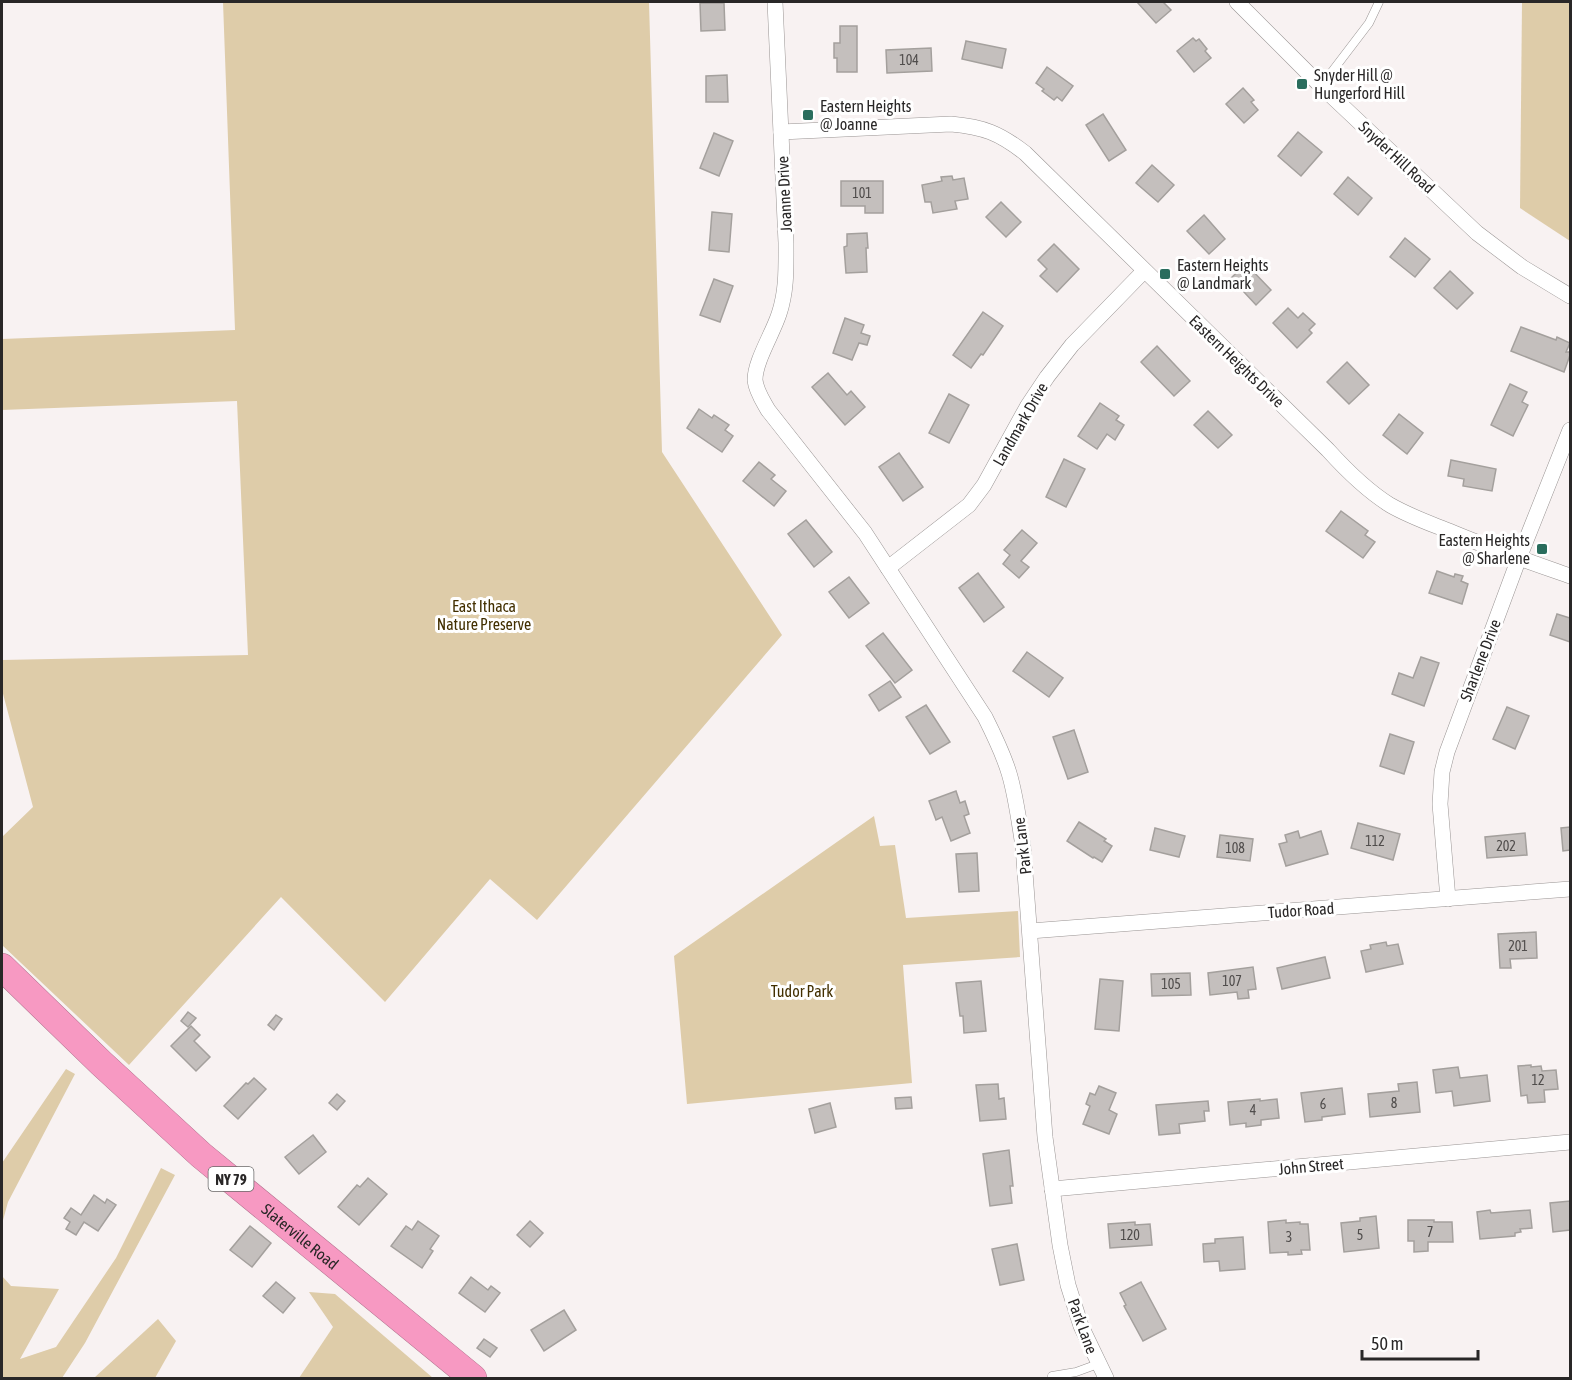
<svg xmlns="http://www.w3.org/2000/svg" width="1572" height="1380" font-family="'Asap Condensed',sans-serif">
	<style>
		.green { fill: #decca9 }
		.building { fill: #c4bfbd; stroke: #a4a09d; stroke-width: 1.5 }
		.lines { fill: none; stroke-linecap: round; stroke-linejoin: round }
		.lane-casing { stroke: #999493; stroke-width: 9 }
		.street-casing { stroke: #999493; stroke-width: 16 }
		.highway-casing { stroke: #af718c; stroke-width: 28 }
		.lane { stroke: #fff; stroke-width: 8 }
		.street { stroke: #fff; stroke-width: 15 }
		.highway { stroke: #f799c2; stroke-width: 27 }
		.poi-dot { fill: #2a6d5d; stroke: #fff; stroke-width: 2 }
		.labels { text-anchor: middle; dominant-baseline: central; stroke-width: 6; stroke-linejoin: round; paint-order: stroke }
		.number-label { font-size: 14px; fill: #504d4c }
		.shield { fill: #fff; stroke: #696868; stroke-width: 1.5 }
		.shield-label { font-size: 15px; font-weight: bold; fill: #292727 }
		.poi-label { font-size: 16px; fill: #292727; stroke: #fff; text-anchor: start }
		.street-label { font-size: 16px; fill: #292727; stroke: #fff }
		.park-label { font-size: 16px; fill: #422f00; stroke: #fff }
	</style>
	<rect width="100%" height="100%" fill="#f8f2f2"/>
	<g class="green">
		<polygon points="223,2 649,2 662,452 782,635 537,920 490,879 385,1002 281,897 129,1065 2,945 2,837 33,807 2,690 2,660 248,655 237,401 2,410 2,339 235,330"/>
		<polygon points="1522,2 1570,2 1570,241 1520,208"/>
		<polygon points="874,816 880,846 895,845 906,918 1018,911 1020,957 903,965 912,1083 687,1104 674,956"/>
		<polygon points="66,1069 75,1074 8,1202 2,1224 2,1163"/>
		<polygon points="161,1168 175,1175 85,1343 62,1378 2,1378 2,1276 11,1286 59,1289 20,1359 56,1347 116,1258"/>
		<polygon points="309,1292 335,1294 433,1378 299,1378 333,1327"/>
		<polygon points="158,1319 176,1341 155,1378 94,1378"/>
	</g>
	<g class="building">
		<polygon points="1137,2 1163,2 1171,10 1156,23"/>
		<polygon points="700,3 724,3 725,30 701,31"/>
		<polygon points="840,26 857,26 857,72 837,72 837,58 834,58 834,43 840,43"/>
		<polygon points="1193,38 1196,41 1199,39 1207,49 1205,51 1211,58 1194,72 1177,51"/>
		<polygon points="966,41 1006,49 1002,68 962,59"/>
		<polygon points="931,48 932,71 887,73 886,50"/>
		<polygon points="1047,67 1073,86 1062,101 1057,97 1054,100 1042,91 1044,89 1036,83"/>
		<polygon points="727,75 728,102 706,102 706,76"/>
		<polygon points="1243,88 1254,100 1251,102 1258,110 1244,123 1226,104"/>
		<polygon points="1103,114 1126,150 1109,161 1086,125"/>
		<polygon points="1298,132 1322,152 1301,176 1278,156"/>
		<polygon points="714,133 733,141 719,176 700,168"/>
		<polygon points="1152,165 1174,185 1158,202 1136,183"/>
		<polygon points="952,176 953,180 964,178 968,199 955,201 957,209 933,213 931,202 925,202 922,185 942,181 941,177"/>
		<polygon points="1348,177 1372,198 1358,215 1334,194"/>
		<polygon points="841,181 883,181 883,213 865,213 865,206 841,206"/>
		<polygon points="1001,202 1021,222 1006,237 986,217"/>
		<polygon points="712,212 732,214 729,252 709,250"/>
		<polygon points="1204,215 1225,239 1209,254 1187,231"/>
		<polygon points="867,233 868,248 866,248 867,272 846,273 844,247 847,246 847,234"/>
		<polygon points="1405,238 1430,259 1415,277 1390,257"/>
		<polygon points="1054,244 1079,269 1057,292 1040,276 1047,269 1038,260"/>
		<polygon points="1246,264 1271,290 1256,305 1231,278"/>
		<polygon points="1450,271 1473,293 1457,309 1434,288"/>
		<polygon points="714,279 733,286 720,322 700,315"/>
		<polygon points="1288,308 1298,318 1303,313 1315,324 1309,330 1312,333 1297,348 1273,323"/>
		<polygon points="983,312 1003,326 983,355 981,354 971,368 953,355"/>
		<polygon points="845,318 864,325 861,333 870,336 867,345 859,343 852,360 833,353"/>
		<polygon points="1521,327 1556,340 1557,337 1570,343 1566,352 1570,352 1570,355 1564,372 1511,351"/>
		<polygon points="1157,346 1190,381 1174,396 1141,362"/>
		<polygon points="1347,362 1369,385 1349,404 1327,382"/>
		<polygon points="828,373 847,395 851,391 865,407 845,425 812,387"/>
		<polygon points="1510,384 1527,392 1522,402 1528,405 1513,436 1491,425"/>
		<polygon points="949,394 969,405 949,443 929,433"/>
		<polygon points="1100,403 1119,416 1116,420 1124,425 1115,440 1107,434 1097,449 1078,436"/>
		<polygon points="699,409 712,418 714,415 729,425 725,430 733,436 722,452 687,428"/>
		<polygon points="1208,411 1232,435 1218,448 1194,425"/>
		<polygon points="1399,414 1423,433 1407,454 1383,435"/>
		<polygon points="899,453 923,487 903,501 879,467"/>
		<polygon points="1064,459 1085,469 1066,507 1046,497"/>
		<polygon points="1451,460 1496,469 1492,491 1463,486 1464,479 1448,476"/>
		<polygon points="759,462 775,475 771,479 786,491 774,506 743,481"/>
		<polygon points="1341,511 1368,531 1365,535 1375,542 1363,558 1326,531"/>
		<polygon points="806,520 832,552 814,567 788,534"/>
		<polygon points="1022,530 1037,543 1021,561 1029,567 1019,578 1003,564 1010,555 1004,550"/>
		<polygon points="1437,571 1454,577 1455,574 1463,576 1461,581 1468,584 1462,604 1429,593"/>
		<polygon points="978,573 1004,607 984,622 959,588"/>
		<polygon points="849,577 869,603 849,618 829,592"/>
		<polygon points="1557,614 1570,618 1570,642 1550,635"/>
		<polygon points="883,633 912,670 895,683 866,646"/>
		<polygon points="1027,652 1063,678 1049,697 1013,671"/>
		<polygon points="1421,657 1439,663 1424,706 1392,694 1399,673 1413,678"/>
		<polygon points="890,681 901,697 879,711 869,695"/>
		<polygon points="926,705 950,742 930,754 906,717"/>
		<polygon points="1507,707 1529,716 1515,749 1493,739"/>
		<polygon points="1074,730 1088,772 1068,779 1053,737"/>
		<polygon points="1390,734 1414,742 1404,774 1380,766"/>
		<polygon points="956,791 960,803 965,801 969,814 964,816 970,833 951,841 942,817 936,820 929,801"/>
		<polygon points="1079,822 1106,839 1104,841 1112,846 1102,862 1094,857 1093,858 1067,841"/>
		<polygon points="1358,823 1400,834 1393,860 1351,848"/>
		<polygon points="1570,827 1570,850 1563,851 1561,828"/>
		<polygon points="1155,828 1185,836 1179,857 1150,850"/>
		<polygon points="1298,831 1300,838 1321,831 1328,854 1286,866 1279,844 1287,842 1285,835"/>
		<polygon points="1525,833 1527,855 1487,858 1485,837"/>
		<polygon points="1220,835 1253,839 1250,861 1217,857"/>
		<polygon points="977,853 979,891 959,892 956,854"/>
		<polygon points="1536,932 1537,958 1510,959 1511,968 1500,968 1498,934"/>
		<polygon points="1386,942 1387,946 1398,944 1403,964 1366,972 1361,951 1371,949 1370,945"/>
		<polygon points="1325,957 1330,978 1282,989 1277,968"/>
		<polygon points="1253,967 1256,989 1248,990 1249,998 1238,999 1237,992 1210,995 1208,973"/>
		<polygon points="1190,973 1191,995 1152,996 1151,974"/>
		<polygon points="1100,979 1123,981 1119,1031 1095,1029"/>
		<polygon points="981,981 986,1031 964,1033 963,1016 960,1016 956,983"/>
		<polygon points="188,1012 196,1018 188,1027 181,1021"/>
		<polygon points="276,1015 282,1019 274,1030 268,1025"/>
		<polygon points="191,1026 200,1035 194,1041 210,1057 196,1071 171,1046"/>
		<polygon points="1531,1065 1531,1067 1541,1066 1542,1071 1556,1070 1558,1089 1544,1090 1545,1102 1528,1103 1527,1095 1521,1096 1518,1066"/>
		<polygon points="1458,1067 1460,1078 1487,1075 1490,1101 1454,1106 1452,1091 1436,1093 1433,1070"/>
		<polygon points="254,1078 266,1089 238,1119 224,1106 246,1083 248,1084"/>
		<polygon points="1417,1082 1420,1112 1370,1117 1368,1094 1399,1091 1398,1084"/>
		<polygon points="998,1084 999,1099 1004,1098 1006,1119 980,1121 976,1085"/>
		<polygon points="1099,1086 1116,1093 1109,1110 1117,1114 1109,1134 1083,1124 1090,1106 1086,1104 1090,1093 1095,1095"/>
		<polygon points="1342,1088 1345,1114 1322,1117 1322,1120 1305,1122 1301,1093"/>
		<polygon points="337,1094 345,1101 337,1110 329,1103"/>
		<polygon points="911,1097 912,1108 896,1109 895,1098"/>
		<polygon points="1260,1099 1260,1101 1277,1099 1279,1118 1261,1120 1261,1125 1246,1127 1246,1123 1230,1125 1228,1102"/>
		<polygon points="1208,1101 1209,1111 1204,1111 1205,1121 1179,1124 1180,1133 1159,1135 1156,1105"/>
		<polygon points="830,1103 836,1127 815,1133 809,1109"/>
		<polygon points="313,1135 326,1152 299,1174 285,1157"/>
		<polygon points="1009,1150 1013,1186 1010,1186 1012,1203 990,1206 983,1154"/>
		<polygon points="368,1178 387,1194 359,1225 338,1207 357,1185 360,1187"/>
		<polygon points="94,1195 105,1203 107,1199 116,1205 98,1231 84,1222 76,1235 66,1229 70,1222 64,1218 71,1208 81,1215"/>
		<polygon points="1570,1201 1570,1230 1553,1232 1550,1203"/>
		<polygon points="1490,1210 1491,1213 1530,1210 1532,1228 1520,1229 1521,1232 1515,1233 1515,1236 1480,1239 1477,1212"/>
		<polygon points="1376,1216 1379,1248 1344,1252 1341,1223 1360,1221 1360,1218"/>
		<polygon points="1286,1220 1286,1223 1300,1222 1300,1224 1308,1224 1310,1250 1301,1250 1302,1254 1288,1255 1288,1252 1270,1253 1268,1222"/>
		<polygon points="1408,1220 1434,1220 1434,1222 1452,1222 1453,1242 1428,1242 1428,1251 1414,1252 1414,1241 1408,1241"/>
		<polygon points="418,1221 439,1236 430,1249 433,1251 422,1268 391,1246 406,1226 412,1230"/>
		<polygon points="530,1221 543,1233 530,1247 517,1235"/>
		<polygon points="1135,1222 1135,1225 1150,1224 1152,1245 1110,1248 1108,1224"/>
		<polygon points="250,1226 271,1243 252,1267 230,1250"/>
		<polygon points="1243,1237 1245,1269 1220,1271 1219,1261 1204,1262 1203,1244 1215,1243 1215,1239"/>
		<polygon points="1017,1244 1024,1280 1000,1285 992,1249"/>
		<polygon points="471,1277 488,1290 491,1286 500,1293 485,1312 459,1293"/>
		<polygon points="276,1282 295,1298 283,1313 263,1296"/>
		<polygon points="1141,1282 1166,1329 1143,1341 1124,1306 1126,1305 1120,1293"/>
		<polygon points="564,1310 576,1330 544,1351 531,1330"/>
		<polygon points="484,1339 497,1348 490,1357 477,1348"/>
	</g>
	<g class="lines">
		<g class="lane-casing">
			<g id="lane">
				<polyline points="1321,86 1369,23 1379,2"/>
				<polyline points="1052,1376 1076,1372 1098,1364"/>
			</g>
		</g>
		<g class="street-casing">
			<g id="street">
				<path d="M775 2 786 243C786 267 787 290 779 314 773 333 755 361 755 380 756 391 763 401 768 410L865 533 985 717C994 735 1003 753 1009 773 1016 796 1019 822 1023 846L1045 1137 1060 1245 1068 1285 1081 1326 1106 1378"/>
				<polyline points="1237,2 1321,86 1477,233 1522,267 1570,296"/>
				<path d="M781 132 951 124C984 127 999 133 1025 153L1328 450C1347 471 1366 490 1390 505 1409 516 1429 523 1449 531 1489 548 1530 562 1570 576"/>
				<polyline points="888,568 969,505 984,485 1027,407 1047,377 1072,345 1144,271"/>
				<polyline points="1448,899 1440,804 1442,772 1447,752 1519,558 1570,430"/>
				<polyline points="1030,931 1570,889"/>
				<polyline points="1052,1189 1570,1142"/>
			</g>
		</g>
		<g class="highway-casing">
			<g id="highway">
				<path id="s1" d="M2 967 101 1063 201 1155 473 1378"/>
			</g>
		</g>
		<use href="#lane" class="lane"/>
		<use href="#street" class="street"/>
		<use href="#highway" class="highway"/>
	</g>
	<g class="poi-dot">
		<rect x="1296" y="78" width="12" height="12" rx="3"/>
		<rect x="802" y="109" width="12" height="12" rx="3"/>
		<rect x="1159" y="268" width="12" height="12" rx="3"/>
		<rect x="1536" y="543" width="12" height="12" rx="3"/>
	</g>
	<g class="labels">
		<g class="number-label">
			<text x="909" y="60">104</text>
			<text x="862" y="193">101</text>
			<text x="1375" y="841">112</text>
			<text x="1506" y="846">202</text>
			<text x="1235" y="848">108</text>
			<text x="1518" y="946">201</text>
			<text x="1232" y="981">107</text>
			<text x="1171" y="984">105</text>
			<text x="1538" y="1080">12</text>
			<text x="1394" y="1103">8</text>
			<text x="1323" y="1104">6</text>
			<text x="1253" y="1110">4</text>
			<text x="1430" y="1232">7</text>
			<text x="1130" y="1235">120</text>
			<text x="1360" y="1235">5</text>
			<text x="1289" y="1237">3</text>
		</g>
		<rect class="shield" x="208.5" y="1167" width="45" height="24" rx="4.5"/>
		<g class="shield-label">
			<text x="231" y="1179">NY 79</text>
		</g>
		<g class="poi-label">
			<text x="1314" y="75">Snyder Hill @<tspan x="1314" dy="18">Hungerford Hill</tspan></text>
			<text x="820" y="106">Eastern Heights<tspan x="820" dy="18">@ Joanne</tspan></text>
			<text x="1177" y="265">Eastern Heights<tspan x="1177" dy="18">@ Landmark</tspan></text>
			<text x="1530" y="540" text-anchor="end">Eastern Heights<tspan x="1530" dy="18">@ Sharlene</tspan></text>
		</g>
		<g class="street-label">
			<text transform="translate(1397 157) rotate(43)">Snyder Hill Road</text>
			<text transform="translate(784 194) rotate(-93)">Joanne Drive</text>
			<text transform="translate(1237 361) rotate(44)">Eastern Heights Drive</text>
			<text transform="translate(1020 424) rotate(-60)">Landmark Drive</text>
			<text transform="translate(1480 660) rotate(-69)">Sharlene Drive</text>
			<text transform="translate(1022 846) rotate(-97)">Park Lane</text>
			<text transform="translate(1301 910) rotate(-4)">Tudor Road</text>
			<text transform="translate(1311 1166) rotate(-5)">John Street</text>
			<text stroke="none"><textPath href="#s1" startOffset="402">Slaterville Road</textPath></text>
			<text transform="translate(1083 1326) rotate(70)">Park Lane</text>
		</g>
		<g class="park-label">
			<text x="484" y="606">East Ithaca<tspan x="484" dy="18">Nature Preserve</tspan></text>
			<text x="802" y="991">Tudor Park</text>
		</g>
	</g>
	<rect width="1572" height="1380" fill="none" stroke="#292727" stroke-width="6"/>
	<path d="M1362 1350v9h116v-9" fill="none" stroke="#292727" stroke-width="3"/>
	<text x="1371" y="1350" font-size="18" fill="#292727" stroke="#ffffff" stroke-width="4.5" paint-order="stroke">50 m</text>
</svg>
